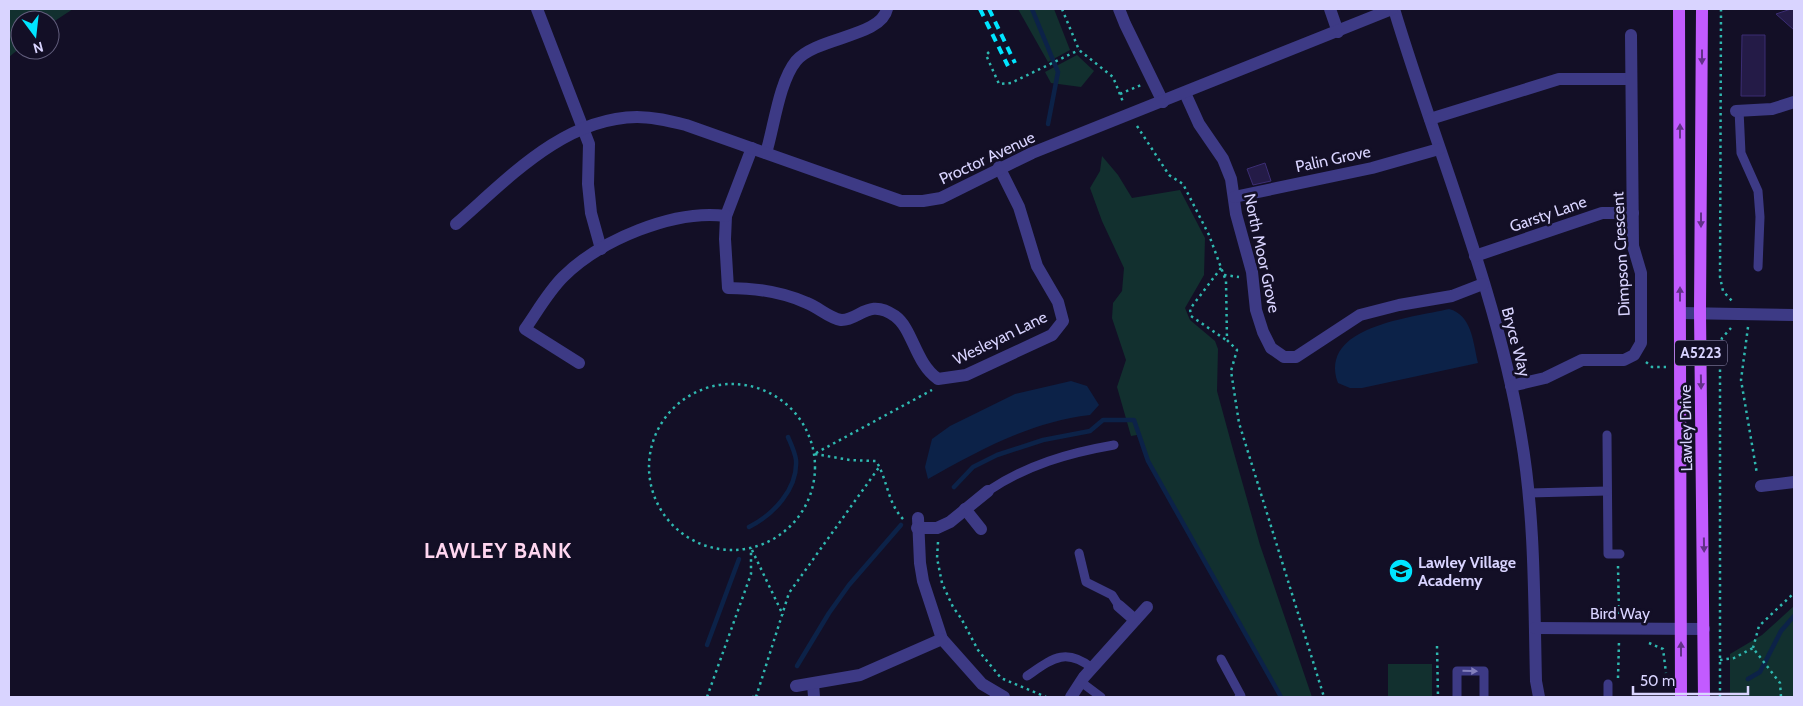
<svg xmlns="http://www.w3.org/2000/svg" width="1803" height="706" font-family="Cabin,sans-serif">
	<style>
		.green { fill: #12302f }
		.water { fill: #0c2248 }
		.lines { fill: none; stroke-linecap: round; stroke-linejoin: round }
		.stream { stroke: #0c2248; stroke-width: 4.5 }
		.building { fill: #241b47; stroke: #3b2d73 }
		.path { stroke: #2fb8b0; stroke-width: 2.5; stroke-dasharray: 2.5 4; stroke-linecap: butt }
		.lane { stroke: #3d3a85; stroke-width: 9 }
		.street { stroke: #3d3a85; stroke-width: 12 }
		.primary { stroke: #c25bff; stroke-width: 12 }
		.rail { stroke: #00e5ff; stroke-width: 4; stroke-dasharray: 8 6; stroke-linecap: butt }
		.oneway { fill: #623188 }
		.oneway2 { fill: #837fbc }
		.labels { text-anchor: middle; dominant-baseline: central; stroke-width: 5; stroke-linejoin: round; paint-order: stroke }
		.shield { fill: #130f26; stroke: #9e99be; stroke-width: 1 }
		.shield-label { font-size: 15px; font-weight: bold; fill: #d9d4ff }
		.street-label { font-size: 16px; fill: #d9d4ff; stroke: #130f26 }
		.poi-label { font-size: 16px; font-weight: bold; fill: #d9d4ff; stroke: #130f26; text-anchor: start }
		.district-label { font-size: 21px; font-weight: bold; letter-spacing: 1px; fill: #ffd6f0; stroke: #130f26 }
	</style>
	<rect width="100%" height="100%" fill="#130f26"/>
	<g class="green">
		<polygon points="9,9 73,9 50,24 50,20 20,20 20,48 9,57"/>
		<polygon points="1018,9 1054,9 1070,50 1048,62"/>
		<polygon points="1077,55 1094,71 1081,87 1051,83 1045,72"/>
		<polygon points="1102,156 1118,175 1132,198 1180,190 1205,238 1204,275 1185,308 1190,320 1215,341 1218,349 1217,391 1232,446 1260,545 1312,697 1281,697 1148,461 1137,435 1131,436 1117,387 1126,360 1112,318 1113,303 1122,291 1124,268 1102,221 1090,188 1100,171"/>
		<polygon points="1794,606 1794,697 1730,697 1730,654 1762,635"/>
		<rect x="1388" y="664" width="44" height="33"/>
	</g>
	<g class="water">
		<path d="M1449 309C1472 315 1473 342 1478 363L1362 388H1350L1338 383C1318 326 1411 318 1449 309Z"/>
		<path d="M1071 381 1087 386 1099 405 1090 415C1030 422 980 450 928 479L925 467 932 439 950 426 1015 394Z"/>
	</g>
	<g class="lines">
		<g class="stream">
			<polyline points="1032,9 1058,72 1048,124"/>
			<polyline points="954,487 973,467 997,455 1043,440 1090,431 1103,420 1134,420 1148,461 1281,697"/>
			<path d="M749 527C773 515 798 489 796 460 795 452 791 444 788 437"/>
			<polyline points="707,645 739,559"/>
			<polyline points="797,666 829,613 849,585 901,525"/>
			<polyline points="1748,679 1760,672 1781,631 1794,616"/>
		</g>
	</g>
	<g class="building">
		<polygon points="1791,9 1794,9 1794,30 1776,14"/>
		<polygon points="1742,35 1765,35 1765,96 1741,96"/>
		<polygon points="1265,163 1271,181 1253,185 1247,169"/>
	</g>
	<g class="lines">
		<g class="path">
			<polyline points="1062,9 1079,50 1113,77 1123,102"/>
			<polyline points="1721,9 1720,277 1723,291 1732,301"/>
			<polyline points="989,52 986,55 999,84 1011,83 1079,50"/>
			<polyline points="1120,94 1141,85"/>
			<polyline points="1137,126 1169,175 1183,184 1209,235 1226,281 1227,340 1237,350 1231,371 1239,423 1324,697"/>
			<polyline points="1221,268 1190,309 1191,316 1226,340"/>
			<polyline points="1224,275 1239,277"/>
			<polyline points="1748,327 1741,380 1757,474"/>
			<polyline points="1646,362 1652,367 1666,367"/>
			<circle cx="732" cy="467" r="83"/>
			<polyline points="816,453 932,390"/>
			<path d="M815 454 850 460 876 461C888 480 887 503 904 520"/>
			<polyline points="938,542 937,558 942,583 953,607 961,618 978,650 1001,678 1046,697"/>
			<polyline points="752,550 783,615"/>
			<polyline points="1618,566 1619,614"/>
			<polyline points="1649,643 1663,649 1666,673"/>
			<polyline points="1437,646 1438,697"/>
			<polyline points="1753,648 1759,626 1794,593"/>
			<polyline points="1720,660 1734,658 1753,648 1780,683 1781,697"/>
			<polyline points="1618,678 1619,641"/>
			<polyline points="707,697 751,574 751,548"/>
			<polyline points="752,697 759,697"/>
			<polyline points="756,697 789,593 880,466"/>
			<polyline points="1720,697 1720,345 1722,338 1731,328"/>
		</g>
		<g class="lane">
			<polyline points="1739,110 1741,153 1758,191 1760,217 1758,267"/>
			<polyline points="1607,435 1608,554 1620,554"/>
			<path d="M988 491C1027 465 1068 453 1114 445"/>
			<polyline points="1529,493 1607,491"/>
			<polyline points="1079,553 1086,582 1112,595 1119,606"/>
			<polyline points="1221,659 1241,696 1239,697"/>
			<path d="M1027 676C1052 659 1065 647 1092 668"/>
			<polyline points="1081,682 1101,697"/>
			<polyline points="1608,684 1608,697"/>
			<polyline points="1457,697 1457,671 1484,671 1484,697"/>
		</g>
		<g class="street">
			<polyline points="537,9 589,144 588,184 591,213 601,249"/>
			<polyline points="1119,9 1125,24 1163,102"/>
			<polyline points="1330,9 1338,32"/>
			<path d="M1394 9C1436 149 1497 291 1521 436 1535 516 1534 600 1536 681L1539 697"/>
			<polyline points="1185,93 1199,124 1223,159 1231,179 1236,214 1252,272 1256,310 1263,332 1271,348 1284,357 1296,357 1360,315 1399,305 1452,296 1483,284"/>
			<polyline points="1736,111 1772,109 1794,102"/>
			<polyline points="1430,119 1559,79 1631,79"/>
			<path d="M752 148 726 216 725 239 728 288C754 288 783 292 807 303 818 307 829 318 841 320 859 321 868 297 895 316 913 329 915 363 938 379L966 375 1052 335 1063 321 1058 302 1037 266 1019 207 999 167"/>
			<path d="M766 153C774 127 779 82 796 61 816 37 881 37 887 9"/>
			<polyline points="1234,197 1372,168 1439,149"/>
			<path d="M456 224C508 179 563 118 637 117 654 117 670 121 686 125L901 201H923L941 198 1032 153 1392 9"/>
			<polyline points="1475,256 1602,213 1633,213"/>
			<polyline points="1681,313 1794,315"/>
			<path d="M579 363 525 329C537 312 548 292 563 277 600 240 674 209 726 216"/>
			<polyline points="1511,386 1545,378 1582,360 1624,360 1634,355 1641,343 1641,273 1633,246 1631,35"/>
			<polyline points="1761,486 1794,482"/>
			<polyline points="965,509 981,529"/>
			<polyline points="918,518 920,563 923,581 942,639 982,684 1004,697"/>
			<polyline points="917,528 937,528 950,522 988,491"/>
			<polyline points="1119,606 1135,620"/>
			<polyline points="1535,628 1704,629"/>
			<polyline points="813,684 814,697"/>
			<polyline points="796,686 860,675 942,639"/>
			<polyline points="1071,697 1084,677 1147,607"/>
		</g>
		<g class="primary">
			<polyline points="1679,9 1681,697"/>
			<polyline points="1702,9 1700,312 1704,697"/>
		</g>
		<g class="rail">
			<polyline points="980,9 1008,66"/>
			<polyline points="989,9 1015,63"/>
		</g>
	</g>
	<defs><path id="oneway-solid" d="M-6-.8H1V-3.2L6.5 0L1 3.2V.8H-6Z" transform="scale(1.25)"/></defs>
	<g class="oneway">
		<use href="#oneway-solid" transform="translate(1702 57) rotate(90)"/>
		<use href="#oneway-solid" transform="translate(1680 131) rotate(-90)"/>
		<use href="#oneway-solid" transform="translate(1701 220) rotate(90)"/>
		<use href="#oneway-solid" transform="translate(1680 294) rotate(-90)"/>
		<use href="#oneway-solid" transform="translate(1701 382) rotate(89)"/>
		<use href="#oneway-solid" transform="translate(1704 545) rotate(89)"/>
		<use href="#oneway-solid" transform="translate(1681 649) rotate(-90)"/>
	</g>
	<use class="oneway2" href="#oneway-solid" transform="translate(1470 671) rotate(1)"/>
	<defs>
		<g id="school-disc" transform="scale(1.25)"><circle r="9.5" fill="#00e5ff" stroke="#130f26"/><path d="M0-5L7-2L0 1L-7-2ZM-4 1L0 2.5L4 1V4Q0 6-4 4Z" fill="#111"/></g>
	</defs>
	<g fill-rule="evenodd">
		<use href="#school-disc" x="1401" y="571"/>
	</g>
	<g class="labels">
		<rect class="shield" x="1675" y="340.5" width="52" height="25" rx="4"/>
		<g class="shield-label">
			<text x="1701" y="353">A5223</text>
		</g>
		<g class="street-label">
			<text transform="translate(987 158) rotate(-25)">Proctor Avenue</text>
			<text transform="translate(1333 159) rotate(-12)">Palin Grove</text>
			<text transform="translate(1548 214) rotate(-19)">Garsty Lane</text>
			<text transform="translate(1262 253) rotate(78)">North Moor Grove</text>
			<text transform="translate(1621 254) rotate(-93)">Dimpson Crescent</text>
			<text transform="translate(1000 338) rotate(-26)">Wesleyan Lane</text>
			<text transform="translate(1516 342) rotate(75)">Bryce Way</text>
			<text transform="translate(1686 428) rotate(-91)">Lawley Drive</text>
			<text x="1620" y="613">Bird Way</text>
		</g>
		<g class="poi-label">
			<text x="1418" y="562">Lawley Village<tspan x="1418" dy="18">Academy</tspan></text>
		</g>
		<g class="district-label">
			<text x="498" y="550">LAWLEY BANK</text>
		</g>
	</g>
	<rect width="1803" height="706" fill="none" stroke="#d9d4ff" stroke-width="20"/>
	<g transform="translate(35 35) rotate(165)"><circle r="24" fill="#130f26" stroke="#625e7d"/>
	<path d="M0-4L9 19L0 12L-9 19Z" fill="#00e5ff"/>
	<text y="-8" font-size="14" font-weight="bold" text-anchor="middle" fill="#d9d4ff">N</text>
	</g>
	<path d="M1633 686v8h115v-8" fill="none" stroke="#d9d4ff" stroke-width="2.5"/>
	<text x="1640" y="686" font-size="15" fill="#d9d4ff" stroke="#130f26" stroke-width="4" paint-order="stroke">50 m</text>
</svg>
